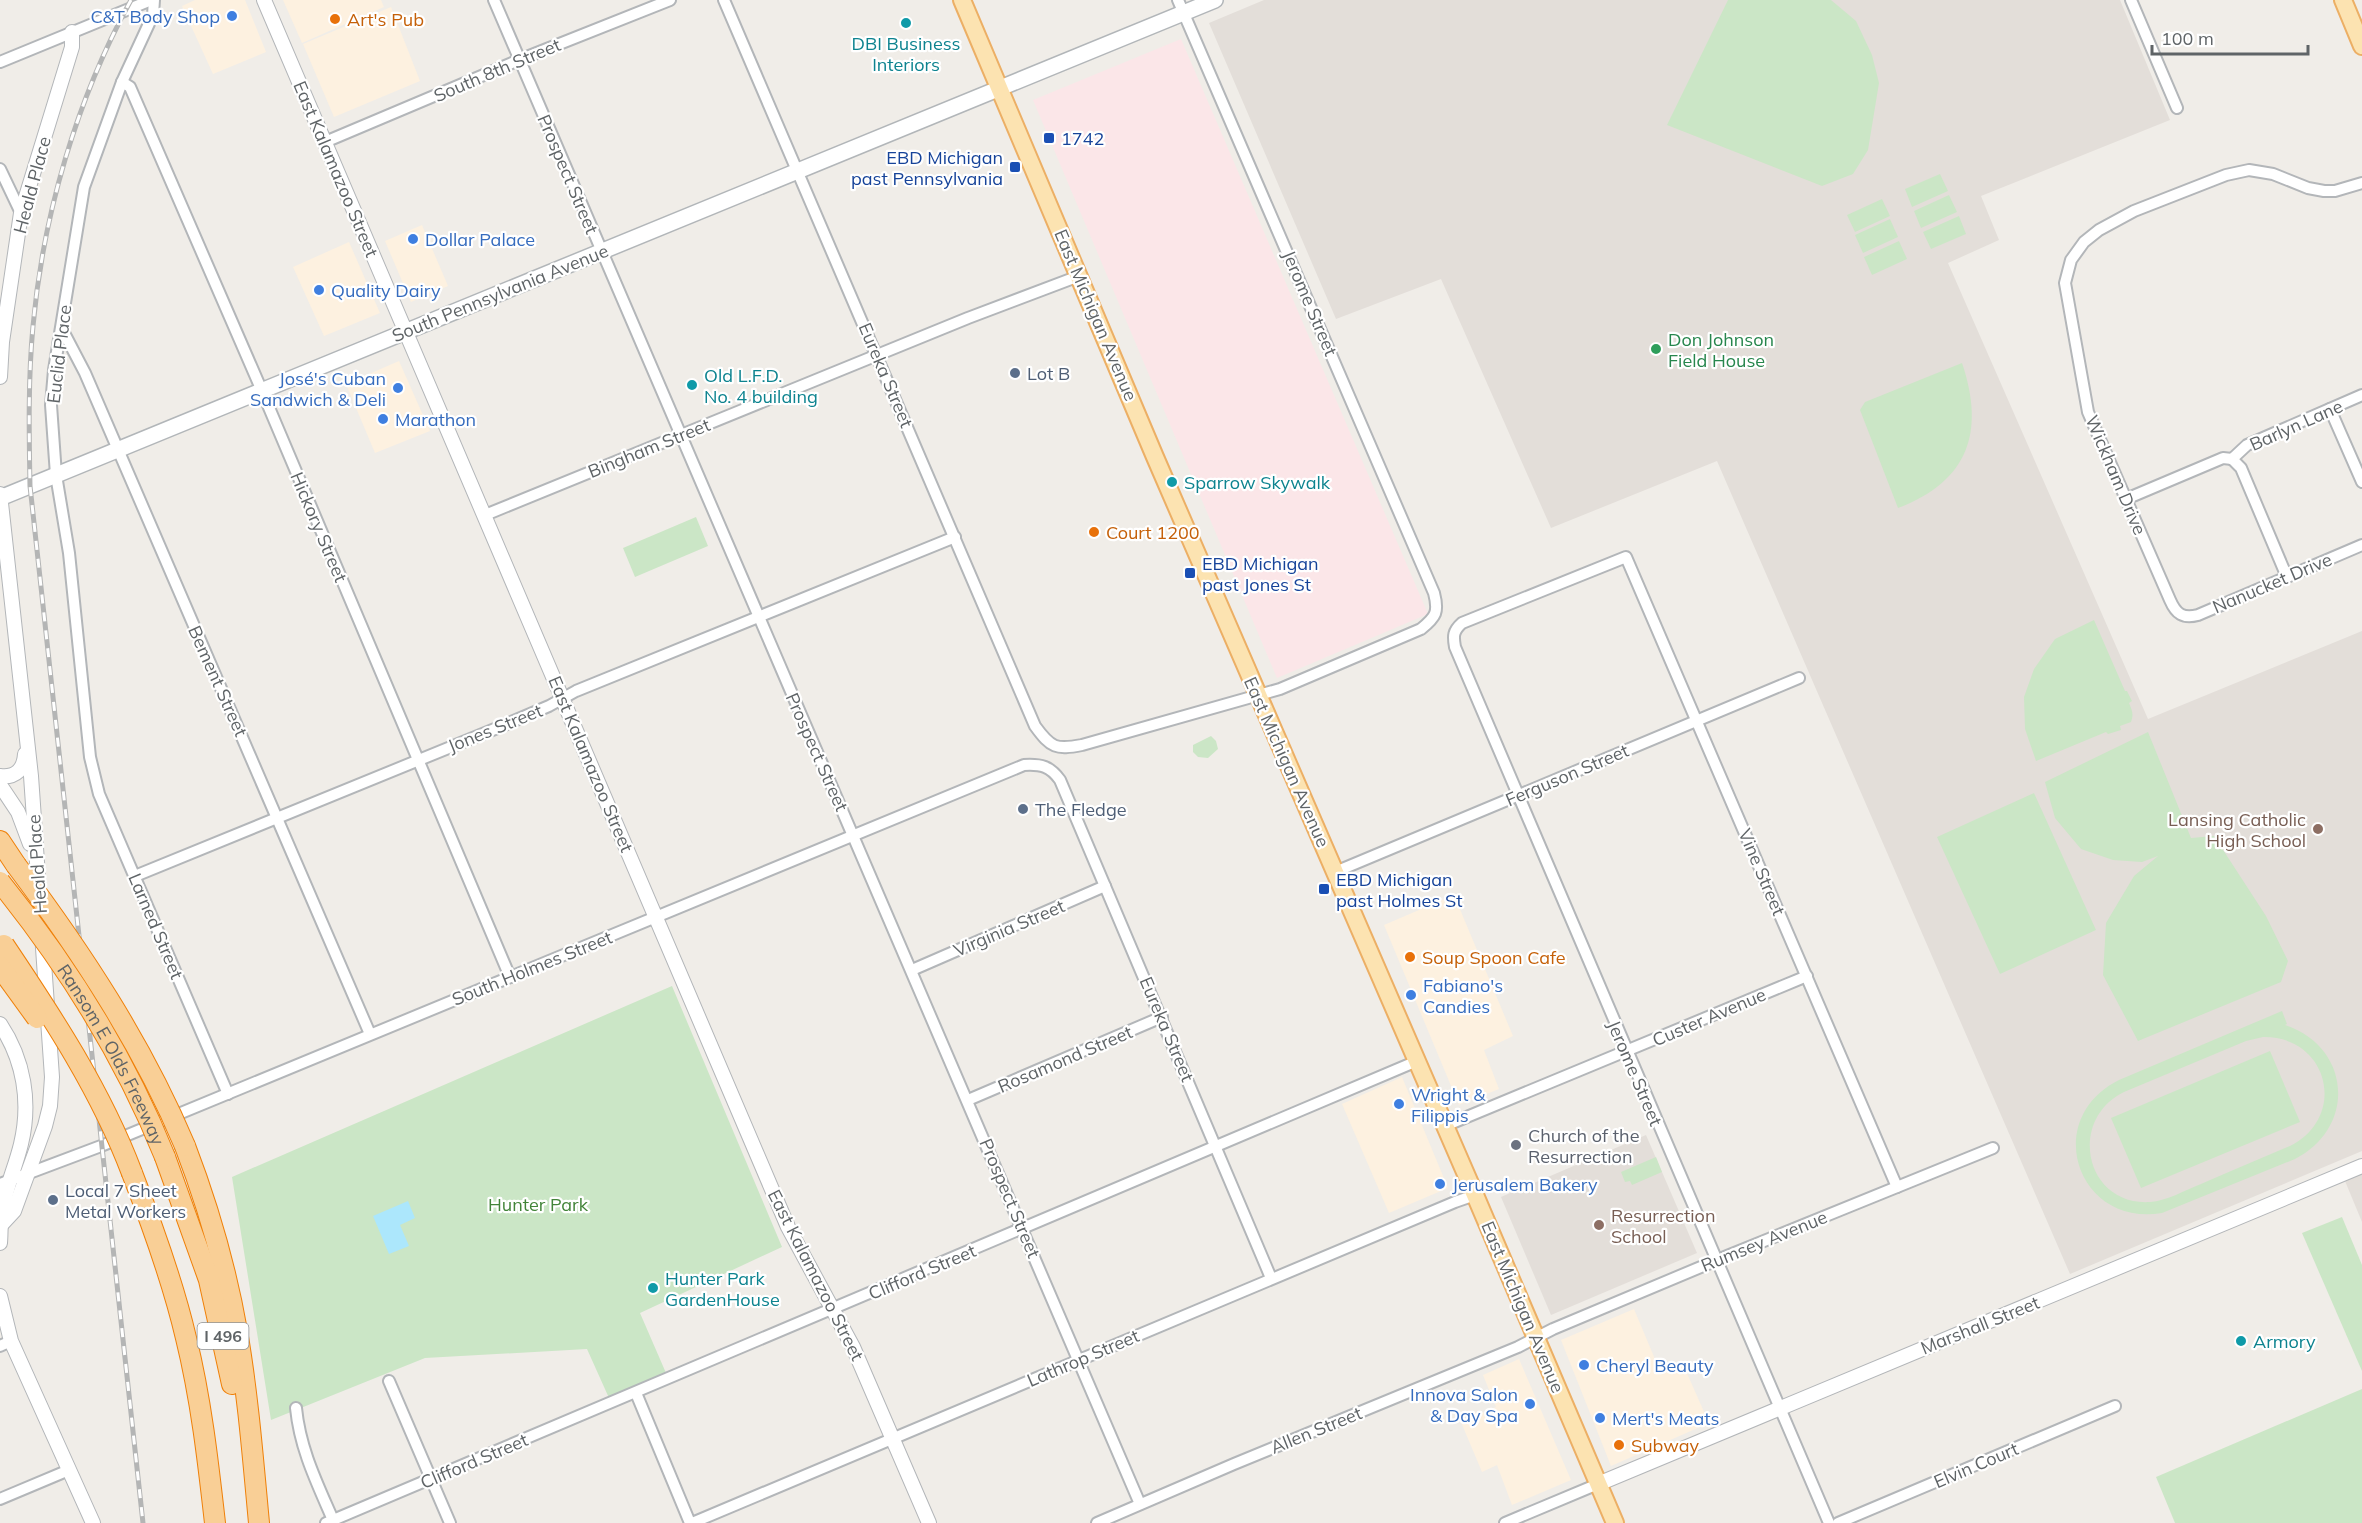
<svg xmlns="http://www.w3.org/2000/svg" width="2362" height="1523" font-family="Mulish,sans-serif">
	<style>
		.commercial { fill: #fdf1e0 }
		.education { fill: #e3ded9 }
		.medical { fill: #fbe6e8 }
		.green { fill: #cbe6c6; fill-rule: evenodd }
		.water { fill: #ace7fc }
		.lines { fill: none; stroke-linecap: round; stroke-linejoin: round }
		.minor-casing { stroke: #b3b6b9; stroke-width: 14 }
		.tertiary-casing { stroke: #b3b6b9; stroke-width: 16 }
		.secondary-casing { stroke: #b2b6b9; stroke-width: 18 }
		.primary-casing { stroke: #ecaf65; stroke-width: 20 }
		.motorway-casing { stroke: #ef8009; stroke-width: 22 }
		.minor { stroke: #fff; stroke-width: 10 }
		.tertiary { stroke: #fff; stroke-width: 14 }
		.secondary { stroke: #fff; stroke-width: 15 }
		.primary { stroke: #fce3b1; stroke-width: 16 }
		.motorway { stroke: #f9cf96; stroke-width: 20 }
		.rail-casing { stroke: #b4b5b5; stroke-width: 5 }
		.rail { stroke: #fff; stroke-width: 3; stroke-dasharray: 9; stroke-linecap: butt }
		.motorway-bridge-casing { stroke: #ef8009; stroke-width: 22; stroke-linecap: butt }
		.motorway-bridge { stroke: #f9cf96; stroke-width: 20 }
		.shop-dot { fill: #3f7fe0; stroke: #fff; stroke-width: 2 }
		.food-dot { fill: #e8710a; stroke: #fff; stroke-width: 2 }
		.culture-dot { fill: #0f9aa8; stroke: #fff; stroke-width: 2 }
		.transit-dot { fill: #1a4fb4; stroke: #fff; stroke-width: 2 }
		.leisure-dot { fill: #2e9e5b; stroke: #fff; stroke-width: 2 }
		.service-dot { fill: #5c6f8a; stroke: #fff; stroke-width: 2 }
		.education-dot { fill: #8d6e63; stroke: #fff; stroke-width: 2 }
		.worship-dot { fill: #6b7280; stroke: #fff; stroke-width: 2 }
		.labels { text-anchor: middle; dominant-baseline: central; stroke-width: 4.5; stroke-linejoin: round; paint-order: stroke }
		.shield { fill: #fff; stroke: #8f9295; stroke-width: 1.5 }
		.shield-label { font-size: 16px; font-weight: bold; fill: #5f6467 }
		.shop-label { font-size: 18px; fill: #366cbe; stroke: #fff; text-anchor: start }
		.food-label { font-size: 18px; fill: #c56008; stroke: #fff; text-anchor: start }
		.culture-label { font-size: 18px; fill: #0d838f; stroke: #fff; text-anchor: start }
		.street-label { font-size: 18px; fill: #5f6467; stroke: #fff }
		.transit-label { font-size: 18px; fill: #164399; stroke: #fff; text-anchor: start }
		.leisure-label { font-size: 18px; fill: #27864d; stroke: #fff; text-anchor: start }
		.service-label { font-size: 18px; fill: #4e5e75; stroke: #fff; text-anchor: start }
		.education-label { font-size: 18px; fill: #785e54; stroke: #fff; text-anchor: end }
		.worship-label { font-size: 18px; fill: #5b616d; stroke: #fff; text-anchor: start }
		.park-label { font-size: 18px; fill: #428439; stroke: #fff }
	</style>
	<rect width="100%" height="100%" fill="#f0ede8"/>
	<g class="commercial">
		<polygon points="195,0 245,0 266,52 213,74 182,6"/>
		<polygon points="283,0 381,0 384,7 302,43"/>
		<polygon points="391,7 420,81 334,117 303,44"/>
		<polygon points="422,225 448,286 411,302 385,241"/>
		<polygon points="349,242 380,313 324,336 293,267"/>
		<polygon points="399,361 430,431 375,453 346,384"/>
		<polygon points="1454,895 1513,1036 1484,1050 1499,1089 1459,1105 1384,925"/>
		<polygon points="1402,1077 1448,1188 1389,1213 1342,1104"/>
		<polygon points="1634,1309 1660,1371 1682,1362 1709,1423 1611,1466 1561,1340"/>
		<polygon points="1519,1359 1571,1480 1512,1505 1497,1465 1482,1472 1461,1422 1496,1407 1483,1375"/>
	</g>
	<g class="education">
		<polygon points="1264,0 2120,0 2170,120 1981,196 1999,240 1948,263 2148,719 2362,631 2362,1151 2070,1274 1717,461 1551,528 1441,279 1336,319 1209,23"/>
		<polygon points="1646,1135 1697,1253 1551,1315 1501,1197"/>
		<polygon points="2362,1174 2362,1222 2345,1181"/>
	</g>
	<polygon class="medical" points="1181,39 1428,614 1277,678 1033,100"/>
	<g class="green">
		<polygon points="1728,0 1831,0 1856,21 1872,55 1879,83 1868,150 1853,174 1822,186 1667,125"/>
		<polygon points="1940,174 1948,191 1912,207 1905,189"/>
		<polygon points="1949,195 1957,212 1921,228 1914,211"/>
		<polygon points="1882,199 1890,216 1855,232 1847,215"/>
		<polygon points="1959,216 1966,234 1931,249 1923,232"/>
		<polygon points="1890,219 1898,237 1863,253 1855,235"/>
		<polygon points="1899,241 1907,259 1872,275 1864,257"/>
		<path d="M1962 363C1985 431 1969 481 1898 508L1860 410 1865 402Z"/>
		<polygon points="696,517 708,546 635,577 623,548"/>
		<path d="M2094 620 2125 691H2127L2132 701 2129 703C2132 710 2134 714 2131 722L2120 726 2121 730 2108 734 2106 732 2036 761 2025 729 2024 697 2034 669 2055 639Z"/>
		<polygon points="2148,732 2191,838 2214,836 2266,916 2288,961 2281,982 2138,1041 2103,975 2106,923 2134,876 2158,856 2142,862 2113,860 2081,849 2055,818 2045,782"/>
		<polygon points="1211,736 1216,741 1218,749 1208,758 1198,757 1193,752 1193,745"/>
		<polygon points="2034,793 2096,930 2000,974 1937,837"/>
		<polygon points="672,986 782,1247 640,1313 666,1373 609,1398 587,1349 425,1358 271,1420 232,1177"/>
		<path d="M2282 1011 2287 1024 2285 1025C2351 1047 2357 1127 2295 1159L2162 1213C2077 1227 2041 1119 2119 1080ZM2263 1037C2329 1036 2348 1117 2290 1146 2260 1159 2231 1171 2201 1184 2185 1190 2167 1201 2150 1202 2085 1206 2067 1120 2124 1092L2246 1041Z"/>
		<polygon points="2270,1051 2300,1122 2141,1188 2111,1118"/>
		<polygon points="1656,1157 1662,1172 1632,1185 1630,1181 1625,1182 1621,1172"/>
		<polygon points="2342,1217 2362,1265 2362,1371 2302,1233"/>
		<polygon points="2362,1389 2362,1523 2175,1523 2156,1477"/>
	</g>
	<polygon class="water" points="408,1201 415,1218 400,1225 409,1246 389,1254 373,1216"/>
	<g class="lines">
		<g class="minor-casing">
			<g id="minor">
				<polyline points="154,0 153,15 122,82 84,187 54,370 51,405 56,475 69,553 90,757 99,794 228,1094"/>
				<polyline points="494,0 1140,1504"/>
				<path d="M724 0 1035 726C1051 748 1056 750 1082 745L1280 689 1421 629C1436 617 1439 612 1434 593L1178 0"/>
				<polyline points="2131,0 2177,108"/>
				<polyline points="0,62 151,0"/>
				<polyline points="122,82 130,87 262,391 510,977"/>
				<polyline points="325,142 519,60 670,0"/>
				<polyline points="0,169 21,213"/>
				<path d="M2362 183 2335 191H2324L2308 188 2273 174 2249 170 2226 175 2134 211 2099 230 2084 242 2071 260 2065 283 2088 412 2170 600C2176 614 2183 619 2198 615L2362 545"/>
				<polyline points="62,329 85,373 370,1034"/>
				<polyline points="2330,409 2362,482"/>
				<polyline points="2232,459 2247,445 2362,395"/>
				<polyline points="2232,459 2241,468 2287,577"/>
				<polyline points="2126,499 2223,458 2232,459"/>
				<polyline points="485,515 968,318 1079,276"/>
				<polyline points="1335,872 1799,678"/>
				<polyline points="135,876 490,731 549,706 576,691 955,537"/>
				<polyline points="912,970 1105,886"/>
				<polyline points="968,1100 1162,1017"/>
				<polyline points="1445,1126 1807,976"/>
				<path d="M0 1184 101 1146 1024 765C1041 764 1050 766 1060 780L1271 1278"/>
				<polyline points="0,1346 11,1341"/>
				<polyline points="389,1381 450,1523"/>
				<polyline points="636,1393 690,1523"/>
				<path d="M296 1408C300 1449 317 1483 333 1520"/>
				<polyline points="0,1499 69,1470"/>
				<polyline points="326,1523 1417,1061"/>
				<polyline points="692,1523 1455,1202 1475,1195"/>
				<polyline points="1097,1523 1234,1464 1518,1347 1553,1329 1727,1256 1993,1148"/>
				<polyline points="1505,1523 1598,1484"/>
				<path d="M1829 1523 1455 647C1453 636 1453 631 1462 623L1626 557 1897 1187"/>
				<polyline points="1838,1523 2115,1406"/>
			</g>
		</g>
		<g class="tertiary-casing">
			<g id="tertiary">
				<polyline points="264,0 788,1227 853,1347 929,1523"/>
				<polyline points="0,377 2,342 21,213 72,47 72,32"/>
				<polyline points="0,494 31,776 52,1077 50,1106 45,1126 14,1211 1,1225"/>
				<path d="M0 776C16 778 24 769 25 754"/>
				<polyline points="0,785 18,812 30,844"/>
				<path d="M0 1024C24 1060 31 1102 21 1144 16 1165 7 1185 3 1206 0 1218 1 1231 0 1243"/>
				<polyline points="0,1296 11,1341 93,1523"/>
				<polyline points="1598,1484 2362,1166"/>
			</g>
		</g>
		<g class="secondary-casing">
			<polyline id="secondary" points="0,498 1215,0"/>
		</g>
		<g class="primary-casing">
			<g id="primary">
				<polyline points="962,0 1155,457 1475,1195 1615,1523"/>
				<polyline points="2343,0 2362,46"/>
			</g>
		</g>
		<g class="motorway-casing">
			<g id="motorway">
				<polyline points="0,841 16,865"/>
				<path d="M185 1146C208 1206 226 1268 237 1331 248 1395 253 1459 259 1523"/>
				<polyline points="165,1157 209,1280 232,1384"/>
				<path d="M132 1173C153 1227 173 1282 186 1338 201 1399 208 1461 215 1523"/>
			</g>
		</g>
		<use href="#minor" class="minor"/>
		<use href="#tertiary" class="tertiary"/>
		<use href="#secondary" class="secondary"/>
		<use href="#primary" class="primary"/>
		<use href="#motorway" class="motorway"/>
		<g class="rail-casing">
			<path id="rail" d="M131 0C77 98 43 215 33 326 28 379 29 433 30 486L143 1523"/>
		</g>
		<use href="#rail" class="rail"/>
		<g class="motorway-bridge-casing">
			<g id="motorway-bridge">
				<path d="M16 865C82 953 142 1044 185 1146"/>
				<path id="s1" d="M0 882C67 965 125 1057 165 1157"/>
				<path d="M4 945C53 1018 101 1091 132 1173"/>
				<polyline points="0,967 37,1018"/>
			</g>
		</g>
		<use href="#motorway-bridge" class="motorway-bridge"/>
	</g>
	<g class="shop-dot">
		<circle cx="232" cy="16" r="6"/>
		<circle cx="413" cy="239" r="6"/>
		<circle cx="319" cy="290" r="6"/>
		<circle cx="398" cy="388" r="6"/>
		<circle cx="383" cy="419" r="6"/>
		<circle cx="1411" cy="995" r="6"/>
		<circle cx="1399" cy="1104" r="6"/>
		<circle cx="1440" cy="1184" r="6"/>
		<circle cx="1584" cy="1365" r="6"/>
		<circle cx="1530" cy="1404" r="6"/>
		<circle cx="1600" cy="1418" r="6"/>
	</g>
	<g class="food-dot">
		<circle cx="335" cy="19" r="6"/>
		<circle cx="1094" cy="532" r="6"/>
		<circle cx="1410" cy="957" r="6"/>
		<circle cx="1619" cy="1445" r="6"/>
	</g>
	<g class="culture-dot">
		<circle cx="906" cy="23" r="6"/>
		<circle cx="692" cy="385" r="6"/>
		<circle cx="1172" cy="482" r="6"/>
		<circle cx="653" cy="1288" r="6"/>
		<circle cx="2241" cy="1341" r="6"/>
	</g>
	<g class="transit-dot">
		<rect x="1043" y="132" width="12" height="12" rx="3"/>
		<rect x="1009" y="161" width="12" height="12" rx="3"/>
		<rect x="1184" y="567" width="12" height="12" rx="3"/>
		<rect x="1318" y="883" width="12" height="12" rx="3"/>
	</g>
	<circle class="leisure-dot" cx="1656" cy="349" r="6"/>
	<g class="service-dot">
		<circle cx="1015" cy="373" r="6"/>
		<circle cx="1023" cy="809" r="6"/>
		<circle cx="53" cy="1200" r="6"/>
	</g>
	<g class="education-dot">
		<circle cx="2318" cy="829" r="6"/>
		<circle cx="1599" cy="1225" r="6"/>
	</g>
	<circle class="worship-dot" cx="1516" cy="1145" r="6"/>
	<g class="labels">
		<rect class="shield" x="197.5" y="1323" width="51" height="26" rx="4.5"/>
		<g class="shield-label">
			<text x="223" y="1336">I 496</text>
		</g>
		<g class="shop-label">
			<text x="220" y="16" text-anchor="end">C&amp;T Body Shop</text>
			<text x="425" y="239">Dollar Palace</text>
			<text x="331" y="290">Quality Dairy</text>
			<text x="386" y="378" text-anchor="end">José's Cuban<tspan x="386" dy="21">Sandwich &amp; Deli</tspan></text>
			<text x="395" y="419">Marathon</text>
			<text x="1423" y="985">Fabiano's<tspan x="1423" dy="21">Candies</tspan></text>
			<text x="1411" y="1094">Wright &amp;<tspan x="1411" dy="21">Filippis</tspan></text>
			<text x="1452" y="1184">Jerusalem Bakery</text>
			<text x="1596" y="1365">Cheryl Beauty</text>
			<text x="1518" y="1394" text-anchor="end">Innova Salon<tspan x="1518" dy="21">&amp; Day Spa</tspan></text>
			<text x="1612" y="1418">Mert's Meats</text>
		</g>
		<g class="food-label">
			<text x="347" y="19">Art's Pub</text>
			<text x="1106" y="532">Court 1200</text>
			<text x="1422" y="957">Soup Spoon Cafe</text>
			<text x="1631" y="1445">Subway</text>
		</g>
		<g class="culture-label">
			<text x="906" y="43" text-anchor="middle">DBI Business<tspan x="906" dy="21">Interiors</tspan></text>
			<text x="704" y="375">Old L.F.D.<tspan x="704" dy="21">No. 4 building</tspan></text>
			<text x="1184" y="482">Sparrow Skywalk</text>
			<text x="665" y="1278">Hunter Park<tspan x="665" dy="21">GardenHouse</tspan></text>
			<text x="2253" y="1341">Armory</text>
		</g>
		<g class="street-label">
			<text transform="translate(497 70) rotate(-23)">South 8th Street</text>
			<text transform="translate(336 169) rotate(67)">East Kalamazoo Street</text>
			<text transform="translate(568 174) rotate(67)">Prospect Street</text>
			<text transform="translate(32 185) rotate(-75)">Heald Place</text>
			<text transform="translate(500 293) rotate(-22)">South Pennsylvania Avenue</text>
			<text transform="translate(1310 303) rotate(67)">Jerome Street</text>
			<text transform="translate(1096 315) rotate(67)">East Michigan Avenue</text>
			<text transform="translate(59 354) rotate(-83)">Euclid Place</text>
			<text transform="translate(886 375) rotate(67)">Eureka Street</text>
			<text transform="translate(2296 425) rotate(-24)">Barlyn Lane</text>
			<text transform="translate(649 448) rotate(-22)">Bingham Street</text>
			<text transform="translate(2116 475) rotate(67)">Wickham Drive</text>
			<text transform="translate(319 527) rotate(67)">Hickory Street</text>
			<text transform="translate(2272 583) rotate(-23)">Nanucket Drive</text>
			<text transform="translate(218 681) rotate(66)">Bement Street</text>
			<text transform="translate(495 728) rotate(-22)">Jones Street</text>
			<text transform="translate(817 752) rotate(66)">Prospect Street</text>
			<text transform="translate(1287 762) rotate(66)">East Michigan Avenue</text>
			<text transform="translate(591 764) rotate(67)">East Kalamazoo Street</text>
			<text transform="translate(1567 775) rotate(-23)">Ferguson Street</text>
			<text transform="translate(37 864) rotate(-94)">Heald Place</text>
			<text transform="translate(1762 872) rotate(67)">Vine Street</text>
			<text transform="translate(156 926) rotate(67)">Larned Street</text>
			<text transform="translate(1009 928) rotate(-23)">Virginia Street</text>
			<text transform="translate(532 968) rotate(-22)">South Holmes Street</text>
			<text transform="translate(1709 1017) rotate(-23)">Custer Avenue</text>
			<text transform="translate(1167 1029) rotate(67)">Eureka Street</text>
			<text stroke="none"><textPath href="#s1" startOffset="206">Ransom E Olds Freeway</textPath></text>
			<text transform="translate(1065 1059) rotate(-23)">Rosamond Street</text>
			<text transform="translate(1635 1073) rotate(67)">Jerome Street</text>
			<text transform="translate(1010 1198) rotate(67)">Prospect Street</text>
			<text transform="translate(1764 1241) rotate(-22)">Rumsey Avenue</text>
			<text transform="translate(922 1272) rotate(-23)">Clifford Street</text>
			<text transform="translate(816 1275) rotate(63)">East Kalamazoo Street</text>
			<text transform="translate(1523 1307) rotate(67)">East Michigan Avenue</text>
			<text transform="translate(1980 1325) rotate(-22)">Marshall Street</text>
			<text transform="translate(1083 1358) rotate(-23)">Lathrop Street</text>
			<text transform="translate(1316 1430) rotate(-22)">Allen Street</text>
			<text transform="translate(474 1461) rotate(-23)">Clifford Street</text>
			<text transform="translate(1976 1465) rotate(-23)">Elvin Court</text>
		</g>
		<g class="transit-label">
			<text x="1061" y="138">1742</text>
			<text x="1003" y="157" text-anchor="end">EBD Michigan<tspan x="1003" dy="21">past Pennsylvania</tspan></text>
			<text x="1202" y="563">EBD Michigan<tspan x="1202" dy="21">past Jones St</tspan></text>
			<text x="1336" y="879">EBD Michigan<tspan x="1336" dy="21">past Holmes St</tspan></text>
		</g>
		<g class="leisure-label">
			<text x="1668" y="339">Don Johnson<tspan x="1668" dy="21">Field House</tspan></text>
		</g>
		<g class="service-label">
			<text x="1027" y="373">Lot B</text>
			<text x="1035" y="809">The Fledge</text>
			<text x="65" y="1190">Local 7 Sheet<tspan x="65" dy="21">Metal Workers</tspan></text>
		</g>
		<g class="education-label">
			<text x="2306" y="819">Lansing Catholic<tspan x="2306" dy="21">High School</tspan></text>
			<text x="1611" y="1215" text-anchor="start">Resurrection<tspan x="1611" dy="21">School</tspan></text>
		</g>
		<g class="worship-label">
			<text x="1528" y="1135">Church of the<tspan x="1528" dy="21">Resurrection</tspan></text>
		</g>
		<g class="park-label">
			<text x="538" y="1204">Hunter Park</text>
		</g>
	</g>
	<path d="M2152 45v9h156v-9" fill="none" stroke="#5f6467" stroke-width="3"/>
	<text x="2161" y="45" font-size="18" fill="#5f6467" stroke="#ffffff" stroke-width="4.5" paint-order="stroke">100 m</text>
</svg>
